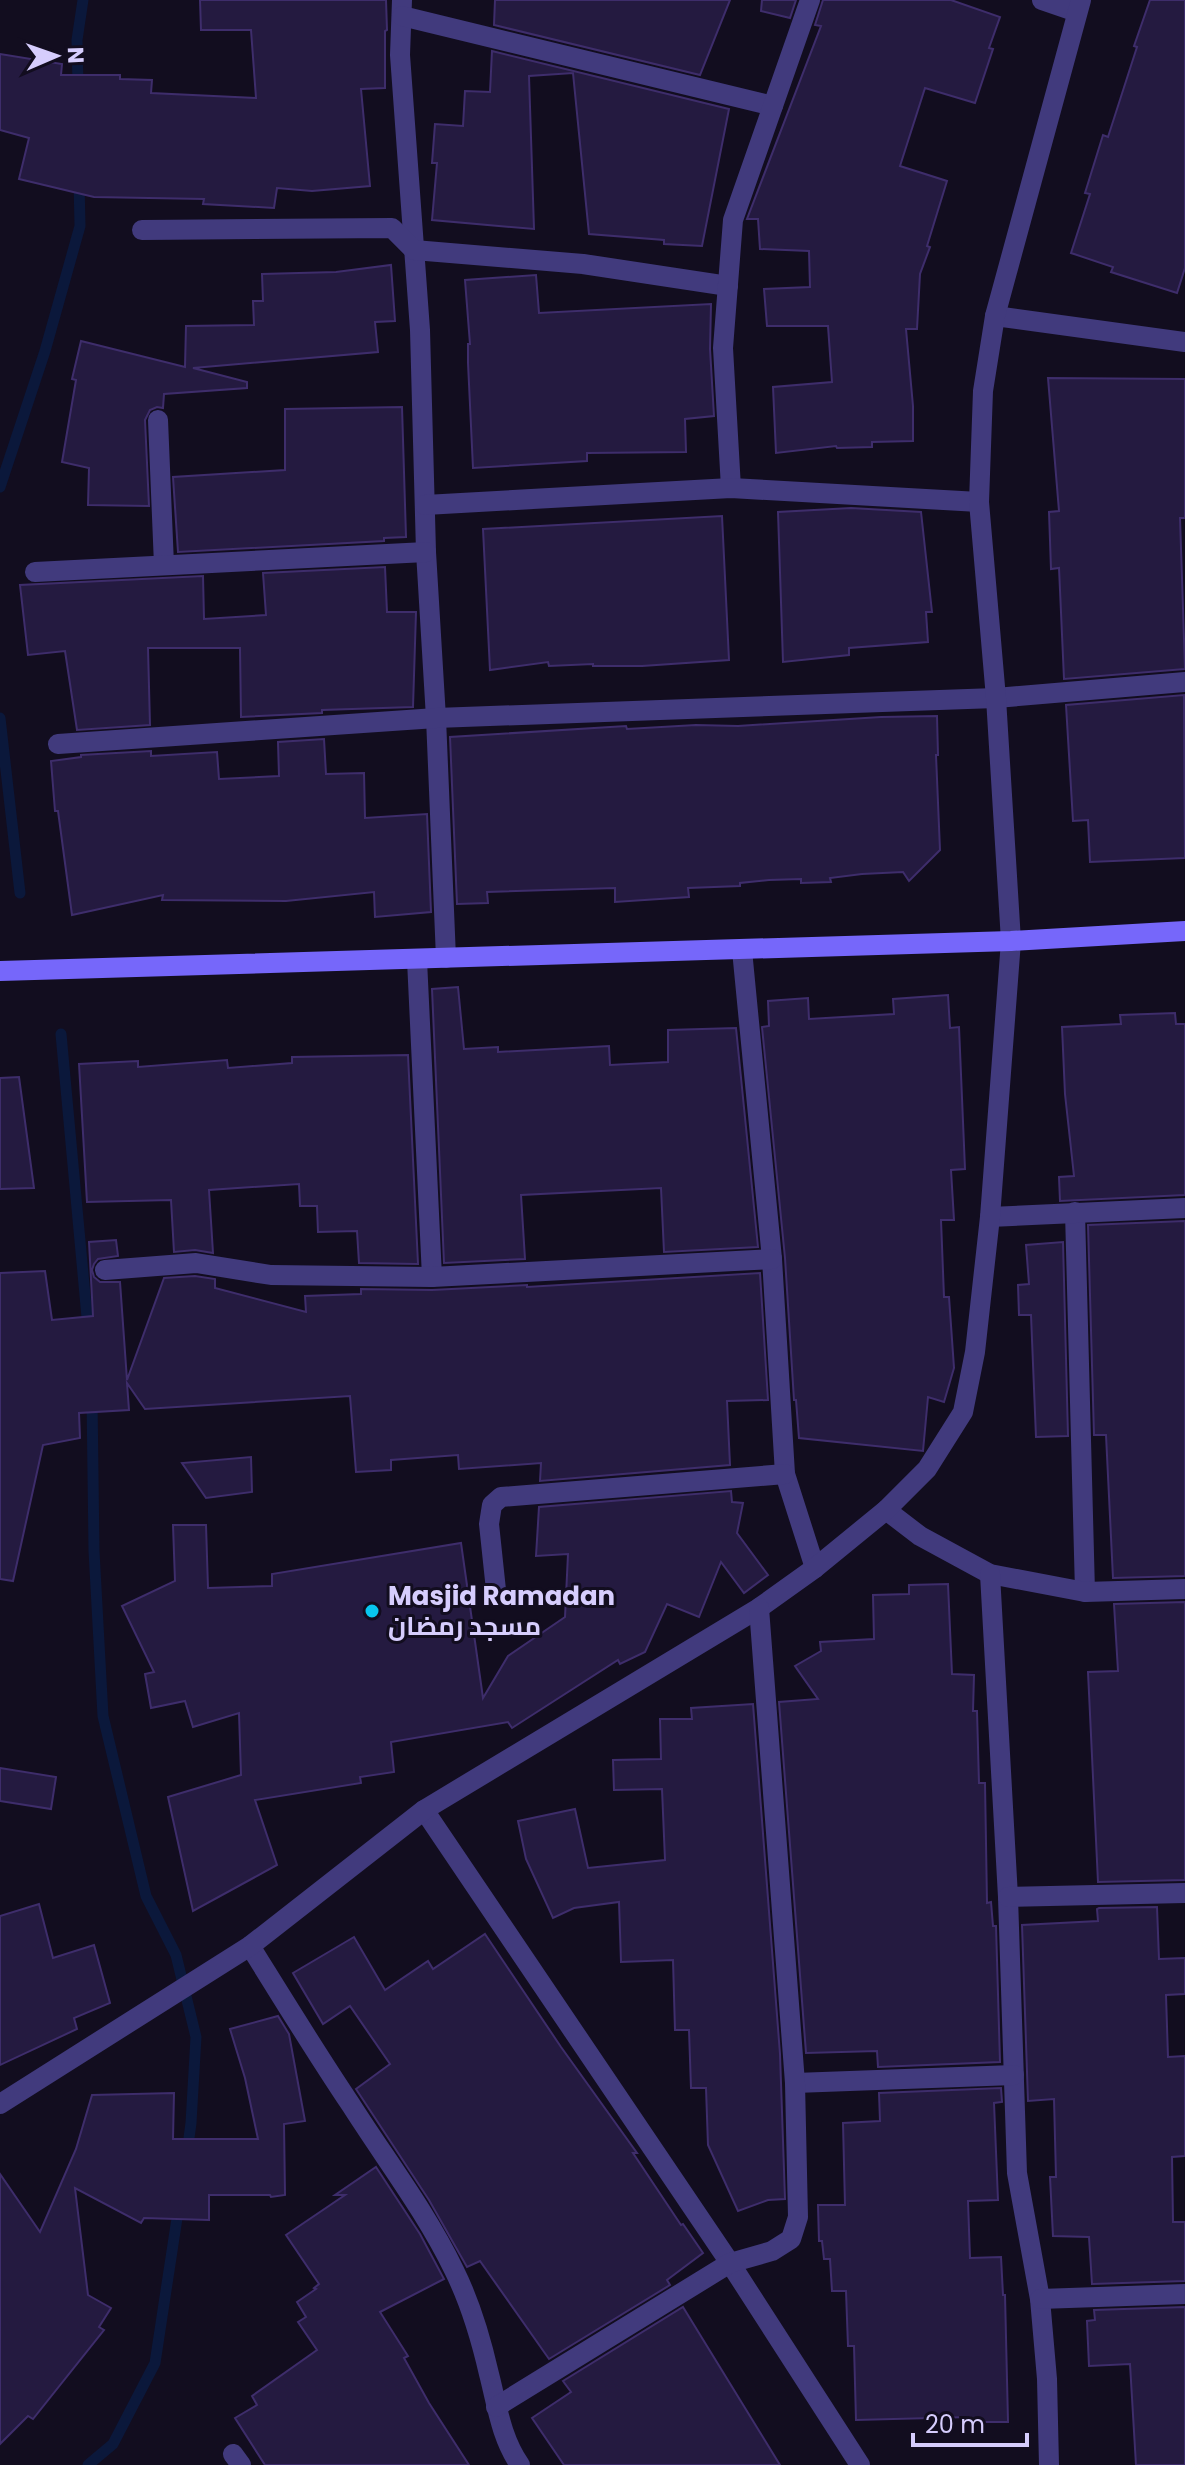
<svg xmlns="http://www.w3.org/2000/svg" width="1185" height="2465" font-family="Poppins,Cairo,sans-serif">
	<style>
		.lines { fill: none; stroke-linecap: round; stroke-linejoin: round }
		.stream { stroke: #0b183b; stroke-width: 11 }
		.building { fill: #241a40; stroke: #3e2d6b; stroke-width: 2 }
		.street { stroke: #413a7d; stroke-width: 20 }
		.secondary { stroke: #7667fa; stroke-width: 20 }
		.poi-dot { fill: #08c6ef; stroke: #120d1f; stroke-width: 3 }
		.labels { text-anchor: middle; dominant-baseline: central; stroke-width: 6; stroke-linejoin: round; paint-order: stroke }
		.poi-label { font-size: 26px; font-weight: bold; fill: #d6cdfd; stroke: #120d1f; text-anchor: start }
	</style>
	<rect width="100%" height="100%" fill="#120d1f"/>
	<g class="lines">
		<g class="stream">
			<polyline points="78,87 77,40 83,0"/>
			<polyline points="0,487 45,351 80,226 79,180"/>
			<polyline points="0,718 20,893"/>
			<polyline points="61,1034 88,1328"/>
			<polyline points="92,1397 94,1551 103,1716 146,1896 176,1955 196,2037 191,2123 187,2153"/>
			<polyline points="88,2465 113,2444 155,2363 179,2205"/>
		</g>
	</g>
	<g class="building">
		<polygon points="200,0 386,0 387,30 385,31 385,88 361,89 370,186 312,191 277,188 274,208 203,204 204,199 94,197 19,179 29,138 0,130 0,54 62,64 61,75 120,75 120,79 152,80 151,93 256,98 251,30 201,30"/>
		<polygon points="495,0 730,0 700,75 494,25"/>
		<polygon points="762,0 796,0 790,18 761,11"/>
		<polygon points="823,0 951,0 1000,17 989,48 993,49 975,103 925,88 900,166 947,181 927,246 930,247 920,274 917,329 906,329 913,406 913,441 872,442 872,447 837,448 836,446 776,453 773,387 832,382 828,326 767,326 764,289 810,287 809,251 760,249 758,219 747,219 821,26 815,25"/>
		<polygon points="1150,0 1185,0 1185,268 1177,293 1111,272 1113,267 1071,253 1090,194 1085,193 1103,135 1108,137 1137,47 1134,46"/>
		<polygon points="492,51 729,109 702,246 664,244 664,240 589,234 573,73 529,76 534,229 432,220 437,163 432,163 435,124 463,126 465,91 490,92"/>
		<polygon points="391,265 395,321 375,322 378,352 193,368 247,382 247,388 164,394 163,408 157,407 150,410 145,420 149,506 88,505 89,468 62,462 76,380 72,379 81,341 185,367 186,326 254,325 253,301 263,301 262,274 336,272"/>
		<polygon points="536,275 539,313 711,304 710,349 714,416 685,419 686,452 587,453 587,461 473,468 468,363 468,344 470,344 465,280"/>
		<polygon points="1048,378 1185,379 1185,518 1180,518 1185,669 1064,679 1059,568 1051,569 1049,512 1059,511"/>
		<polygon points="402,407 406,537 384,538 384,541 178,552 173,477 285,470 285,409"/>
		<polygon points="851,508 921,512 932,612 926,612 928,642 849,648 849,655 783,662 778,512"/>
		<polygon points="722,516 729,660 642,666 593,666 593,664 549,666 548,662 490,670 483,529"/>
		<polygon points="385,567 387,612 416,612 413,707 322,710 322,713 241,717 240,648 148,648 150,725 77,730 65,651 28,655 20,585 203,576 204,619 266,615 263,573"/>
		<polygon points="1184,695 1185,858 1090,862 1088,820 1073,821 1066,705"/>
		<polygon points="937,716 938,755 936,755 940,850 909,881 903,872 862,874 830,878 831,882 801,883 801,879 769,880 740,883 740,886 688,888 689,897 615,902 615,888 487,892 488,903 457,904 450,737 626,726 627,729 696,725 738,726 881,717"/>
		<polygon points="324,739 326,774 364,773 365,818 427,814 431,912 375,917 374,892 286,901 162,900 163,895 72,915 58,811 55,811 51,761 81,757 81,755 151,751 151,756 217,752 219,779 279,776 278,742"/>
		<polygon points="458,987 464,1049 498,1047 498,1052 609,1046 610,1065 668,1062 668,1030 736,1028 758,1247 664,1252 661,1188 521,1195 525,1259 444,1263 432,989"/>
		<polygon points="948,995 950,1028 959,1027 965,1169 951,1170 954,1220 941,1220 944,1297 949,1297 954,1368 944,1402 928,1397 923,1451 799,1438 796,1400 794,1400 785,1258 762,1027 769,1026 768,1001 808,998 809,1019 894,1014 893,999"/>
		<polygon points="1175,1013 1176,1024 1185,1024 1185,1195 1060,1201 1059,1177 1074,1176 1065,1094 1062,1027 1121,1024 1120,1015"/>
		<polygon points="408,1055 418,1264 359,1263 357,1231 318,1232 317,1206 300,1206 299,1184 209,1190 213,1253 195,1250 174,1252 171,1200 87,1202 79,1064 138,1061 138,1067 227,1060 228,1068 292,1063 292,1057"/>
		<polygon points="19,1077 34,1188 0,1189 0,1078"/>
		<polygon points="1185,1221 1185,1576 1113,1578 1106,1435 1094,1435 1088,1225"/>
		<polygon points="116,1240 118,1256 98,1259 94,1264 92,1270 94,1277 100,1282 120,1282 127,1380 164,1278 195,1276 215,1279 215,1288 306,1312 305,1296 361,1294 361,1289 432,1290 527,1285 527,1287 760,1273 768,1400 727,1401 730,1465 540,1481 541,1463 459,1469 458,1455 391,1460 391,1470 356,1472 350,1396 145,1409 127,1383 129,1410 79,1413 80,1438 43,1445 13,1581 0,1579 0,1273 45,1271 52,1320 93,1316 89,1242"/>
		<polygon points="1063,1242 1068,1436 1036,1437 1031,1315 1019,1315 1018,1285 1029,1284 1026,1245"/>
		<polygon points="251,1457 252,1492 206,1498 182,1463"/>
		<polygon points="731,1491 732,1502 743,1503 737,1533 768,1575 744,1593 721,1562 699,1617 667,1604 645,1652 620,1664 618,1660 512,1728 508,1722 391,1742 394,1772 360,1777 361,1783 255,1800 277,1865 193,1911 168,1797 241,1775 239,1713 193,1727 185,1701 151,1708 145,1674 154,1672 122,1606 175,1581 173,1525 206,1525 208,1588 272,1586 272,1574 461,1543 483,1698 508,1656 565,1617 568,1554 536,1556 539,1507"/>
		<polygon points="948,1584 952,1674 974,1675 973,1711 977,1711 979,1783 985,1783 987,1903 991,1902 993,1926 996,1926 1000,2062 878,2067 877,2051 806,2053 779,1702 818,1699 795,1666 821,1651 820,1642 874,1639 873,1595 909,1594 909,1585"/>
		<polygon points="1185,1602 1185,1880 1098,1882 1088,1672 1118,1671 1114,1604"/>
		<polygon points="753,1704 780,2054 785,2199 768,2200 738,2211 708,2145 706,2088 691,2088 689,2030 675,2030 673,1960 621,1962 619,1902 574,1908 553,1918 526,1859 518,1821 575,1809 588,1868 665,1860 662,1789 614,1790 613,1760 661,1759 660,1719 692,1719 691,1708"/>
		<polygon points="0,1768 56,1777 51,1809 0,1801"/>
		<polygon points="39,1904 53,1958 94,1945 110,2003 74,2018 77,2029 0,2065 0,1916"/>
		<polygon points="1157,1907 1159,1959 1185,1958 1185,1994 1166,1995 1168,2057 1185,2056 1185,2156 1172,2157 1173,2222 1185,2222 1185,2281 1092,2284 1089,2237 1053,2236 1050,2177 1056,2177 1054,2099 1028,2101 1022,1925 1098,1921 1097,1909 1099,1908"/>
		<polygon points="485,1934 561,2047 637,2153 633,2153 681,2225 683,2224 703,2253 667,2280 670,2285 549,2359 480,2261 467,2267 429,2200 356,2089 390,2064 350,2006 323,2024 293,1973 354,1937 385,1990 428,1961 433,1969"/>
		<polygon points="278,2016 289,2034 305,2121 284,2124 285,2195 271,2197 270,2195 209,2195 209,2220 144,2218 141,2223 75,2188 88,2295 111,2308 99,2327 104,2330 33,2419 28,2416 0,2444 0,2174 40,2232 76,2149 92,2095 174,2093 173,2139 258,2139 245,2078 230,2029"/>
		<polygon points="1001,2088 1002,2102 994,2103 998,2200 968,2201 970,2258 1001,2257 1003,2295 1005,2295 1008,2422 970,2422 970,2417 856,2420 854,2346 848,2346 846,2291 832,2291 830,2259 824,2259 822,2241 819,2241 818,2205 845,2205 843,2123 880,2121 879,2093"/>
		<polygon points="376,2167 420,2234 444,2279 380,2312 408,2356 404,2358 429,2403 469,2465 265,2465 235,2418 257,2405 252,2396 317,2350 298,2322 306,2317 297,2302 316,2289 314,2288 319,2284 286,2235 345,2195 335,2195"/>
		<polygon points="683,2307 780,2465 564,2465 532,2418 571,2392 563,2381"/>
		<polygon points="1185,2307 1185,2465 1136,2465 1130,2364 1089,2366 1087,2321 1095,2320 1094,2310"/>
	</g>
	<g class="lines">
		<g class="street">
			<polyline points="402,0 400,55 420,330 426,552 436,718 446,958"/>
			<polyline points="1042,0 1077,12"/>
			<polyline points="402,16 773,106"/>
			<polyline points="142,230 392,228 414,250 583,264 728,286"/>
			<polyline points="995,316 1185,342"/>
			<polyline points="158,420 164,565"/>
			<polyline points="731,488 723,348 733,220 810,0"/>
			<polyline points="425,505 731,488 979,502"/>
			<polyline points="35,572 426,552"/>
			<polyline points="58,744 436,718 996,698 1185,682"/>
			<polyline points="742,950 772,1259 785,1474 815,1568"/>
			<polyline points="417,960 432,1277"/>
			<polyline points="1075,1212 1085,1592"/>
			<polyline points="990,1217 1185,1208"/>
			<polyline points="105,1270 196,1263 271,1275 432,1277 772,1259"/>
			<polyline points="886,1510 920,1536 990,1574 1085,1592 1185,1589"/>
			<polyline points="990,1574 1008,1897 1017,2173 1040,2299 1047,2379 1049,2465"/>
			<polyline points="496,1590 489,1524 492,1505 501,1497 785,1474"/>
			<polyline points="424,1810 730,2263 860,2465"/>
			<polyline points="1008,1897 1185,1893"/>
			<path d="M250 1946C283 1999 316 2053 351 2105 386 2160 426 2212 454 2270 470 2302 481 2339 489 2374 497 2405 501 2438 520 2465"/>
			<polyline points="795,2083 1014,2075"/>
			<polyline points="0,2104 250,1946 424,1810 759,1608 815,1568 886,1510 927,1469 963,1412 975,1352 990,1217 1011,941 996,698 979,502 983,391 995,316 1081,0"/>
			<polyline points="1040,2299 1185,2294"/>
			<polyline points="496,2407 730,2263 772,2251 791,2239 798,2217 795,2083 759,1608"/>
			<polyline points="233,2454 241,2465"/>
		</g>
		<polyline class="secondary" points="0,971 1011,941 1185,931"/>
	</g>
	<circle class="poi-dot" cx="372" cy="1611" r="8"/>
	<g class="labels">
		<g class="poi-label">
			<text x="388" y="1596">Masjid Ramadan<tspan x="388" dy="30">مسجد رمضان</tspan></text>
		</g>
	</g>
	<g transform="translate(56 56) rotate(88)" stroke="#120d1f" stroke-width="6" paint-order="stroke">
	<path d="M0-6L14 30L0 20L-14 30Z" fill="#d6cdfd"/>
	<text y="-12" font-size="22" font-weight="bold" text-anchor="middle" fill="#d6cdfd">N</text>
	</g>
	<path d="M913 2433v12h114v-12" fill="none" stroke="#d6cdfd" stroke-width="4"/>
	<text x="925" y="2433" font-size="24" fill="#d6cdfd" stroke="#120d1f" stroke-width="6" paint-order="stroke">20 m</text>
</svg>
